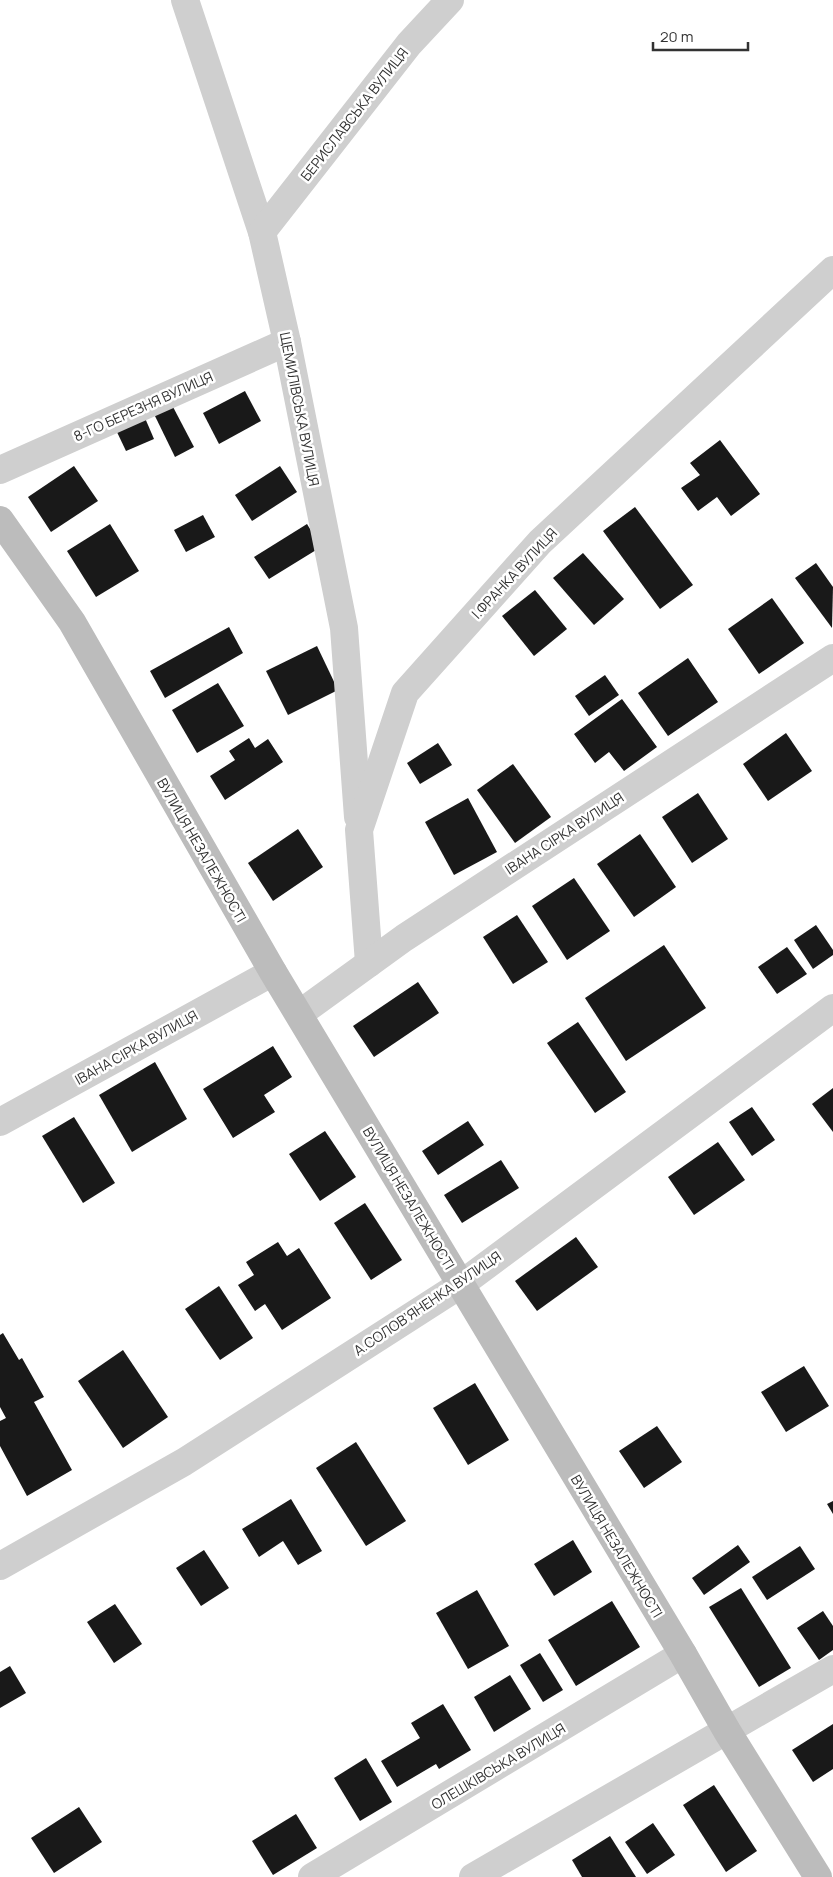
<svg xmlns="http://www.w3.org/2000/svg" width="833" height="1877" font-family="Manrope,sans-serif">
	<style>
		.building { fill: #191919 }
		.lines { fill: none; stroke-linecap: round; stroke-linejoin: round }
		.street { stroke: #cfcfcf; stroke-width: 28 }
		.secondary { stroke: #bcbcbc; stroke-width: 28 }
		.labels { text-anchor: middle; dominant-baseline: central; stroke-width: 5; stroke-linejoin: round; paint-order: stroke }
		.street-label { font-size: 14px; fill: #323232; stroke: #fff }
	</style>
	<rect width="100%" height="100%" fill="#fff"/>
	<g class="building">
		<polygon points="245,391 261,421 219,444 203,413"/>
		<polygon points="172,405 194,447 175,457 154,414"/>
		<polygon points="145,418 154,439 126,451 116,430"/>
		<polygon points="720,440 760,494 731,516 717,497 698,511 681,488 700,475 690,463"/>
		<polygon points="74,466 98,501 51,532 28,497"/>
		<polygon points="280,466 297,492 252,521 235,495"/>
		<polygon points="635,507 693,585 660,609 603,531"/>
		<polygon points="203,515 215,537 186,552 174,530"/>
		<polygon points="110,524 139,571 96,597 67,551"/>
		<polygon points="307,524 321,547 269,579 254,557"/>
		<polygon points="583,553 624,599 594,625 553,578"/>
		<polygon points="816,563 833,587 832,628 795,578"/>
		<polygon points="535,590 567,629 534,656 502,616"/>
		<polygon points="772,598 804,643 759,674 728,629"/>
		<polygon points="229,627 243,653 165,698 150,671"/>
		<polygon points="317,646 338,690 288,715 266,671"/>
		<polygon points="688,658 718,702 668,736 638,693"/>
		<polygon points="605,675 619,695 589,716 575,696"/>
		<polygon points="218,683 244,726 197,753 172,710"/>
		<polygon points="622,699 657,747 624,771 609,752 595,763 574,734"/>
		<polygon points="786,733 812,771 768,801 743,764"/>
		<polygon points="249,738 255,748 268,739 283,762 225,800 210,776 235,760 229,751"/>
		<polygon points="438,743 452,765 420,784 407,763"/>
		<polygon points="513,764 551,817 515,843 477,790"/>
		<polygon points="698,793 728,839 692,863 662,817"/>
		<polygon points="468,798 497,852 454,875 425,822"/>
		<polygon points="298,829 323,867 273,901 248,863"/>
		<polygon points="640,834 676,887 634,917 597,864"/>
		<polygon points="574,878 610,931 567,960 532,906"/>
		<polygon points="517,915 548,962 513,984 483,937"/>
		<polygon points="816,925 833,950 833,955 813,969 794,940"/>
		<polygon points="664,945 706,1008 626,1061 585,998"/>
		<polygon points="787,947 807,974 777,994 758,967"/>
		<polygon points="418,982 439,1013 374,1057 353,1026"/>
		<polygon points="578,1022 626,1092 595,1113 547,1043"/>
		<polygon points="273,1046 292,1077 264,1095 275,1112 233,1138 203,1089"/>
		<polygon points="155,1062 187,1119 132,1152 99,1095"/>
		<polygon points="833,1088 833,1132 812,1104"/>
		<polygon points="752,1107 775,1140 752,1156 729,1122"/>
		<polygon points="74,1117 115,1183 83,1203 42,1136"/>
		<polygon points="468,1121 484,1145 438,1175 422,1151"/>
		<polygon points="325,1131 356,1177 320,1201 289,1154"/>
		<polygon points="718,1142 745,1180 694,1215 668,1177"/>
		<polygon points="501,1160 519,1188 462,1223 444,1195"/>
		<polygon points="365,1203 402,1260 371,1280 334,1223"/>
		<polygon points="576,1237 598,1267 537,1311 515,1281"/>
		<polygon points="278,1242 287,1256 299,1248 331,1298 282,1330 265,1304 255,1311 238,1285 254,1275 246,1262"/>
		<polygon points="219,1286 253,1338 220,1360 185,1309"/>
		<polygon points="3,1333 19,1360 22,1358 44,1397 34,1402 72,1470 27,1496 0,1446 0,1421 6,1418 0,1407 0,1335"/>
		<polygon points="123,1350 168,1417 123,1448 78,1381"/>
		<polygon points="804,1366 829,1406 786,1432 761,1392"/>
		<polygon points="475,1383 509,1440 468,1465 433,1408"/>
		<polygon points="657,1426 682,1462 644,1488 619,1451"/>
		<polygon points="356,1442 406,1521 366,1546 316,1468"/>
		<polygon points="291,1499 322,1551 298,1565 283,1541 259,1557 242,1529"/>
		<polygon points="833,1501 833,1514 827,1504"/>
		<polygon points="573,1540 592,1572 554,1596 534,1564"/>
		<polygon points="738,1545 750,1562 704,1595 692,1578"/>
		<polygon points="800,1546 815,1569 767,1600 752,1577"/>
		<polygon points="204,1550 229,1588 201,1606 176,1568"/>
		<polygon points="741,1588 791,1668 759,1687 709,1607"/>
		<polygon points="477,1590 509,1646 468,1669 436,1613"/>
		<polygon points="612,1601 640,1647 576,1686 548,1640"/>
		<polygon points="115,1604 142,1644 114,1663 87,1622"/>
		<polygon points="823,1611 833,1626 833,1650 819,1660 797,1628"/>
		<polygon points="540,1653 563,1690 543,1702 520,1665"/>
		<polygon points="10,1666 26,1693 0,1708 0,1672"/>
		<polygon points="510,1675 531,1709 494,1732 474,1697"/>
		<polygon points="443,1704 471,1750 439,1769 436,1764 397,1787 381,1761 420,1738 411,1723"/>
		<polygon points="833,1724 833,1769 813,1782 792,1750"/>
		<polygon points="366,1758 392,1802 360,1821 334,1778"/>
		<polygon points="714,1785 757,1851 726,1872 683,1805"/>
		<polygon points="79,1807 102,1842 54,1873 31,1838"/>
		<polygon points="296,1814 317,1848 273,1875 252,1841"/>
		<polygon points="653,1823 675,1855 647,1874 625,1842"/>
		<polygon points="610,1836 636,1877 582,1877 572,1860"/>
	</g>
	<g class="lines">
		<g class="street">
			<polyline points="185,0 262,232 287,342 344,628 358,817"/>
			<polyline points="262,232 409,44 450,0"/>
			<polyline points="0,470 287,342"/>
			<polyline points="369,963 359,830 405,693 540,542 833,270"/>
			<polyline points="299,1014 404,938 833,658"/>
			<polyline points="0,1122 273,972"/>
			<polyline points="0,1566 184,1462 460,1285 833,1008"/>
			<polyline points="312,1877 683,1654"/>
			<polyline points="473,1877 833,1669"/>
		</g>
		<polyline class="secondary" points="0,520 72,622 273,972 683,1654 727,1731 818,1877"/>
	</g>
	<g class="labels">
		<g class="street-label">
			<text transform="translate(354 114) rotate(-52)">БЕРИСЛАВСЬКА ВУЛИЦЯ</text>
			<text transform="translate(143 406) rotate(-24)">8-ГО БЕРЕЗНЯ ВУЛИЦЯ</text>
			<text transform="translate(300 409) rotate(79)">ЩЕМИЛІВСЬКА ВУЛИЦЯ</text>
			<text transform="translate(514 573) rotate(-47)">І.ФРАНКА ВУЛИЦЯ</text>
			<text transform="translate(564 833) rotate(-33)">ІВАНА СІРКА ВУЛИЦЯ</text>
			<text transform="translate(202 850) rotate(60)">ВУЛИЦЯ НЕЗАЛЕЖНОСТІ</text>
			<text transform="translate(136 1047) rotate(-29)">ІВАНА СІРКА ВУЛИЦЯ</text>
			<text transform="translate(409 1198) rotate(59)">ВУЛИЦЯ НЕЗАЛЕЖНОСТІ</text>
			<text transform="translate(427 1303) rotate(-34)">А.СОЛОВ’ЯНЕНКА ВУЛИЦЯ</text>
			<text transform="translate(617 1546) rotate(59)">ВУЛИЦЯ НЕЗАЛЕЖНОСТІ</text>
			<text transform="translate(498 1766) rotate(-31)">ОЛЕШКІВСЬКА ВУЛИЦЯ</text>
		</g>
	</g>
	<path d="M653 42v8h95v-8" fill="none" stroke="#323232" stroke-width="2.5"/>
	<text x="660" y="42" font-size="15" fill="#323232" stroke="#ffffff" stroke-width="4" paint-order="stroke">20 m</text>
</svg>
